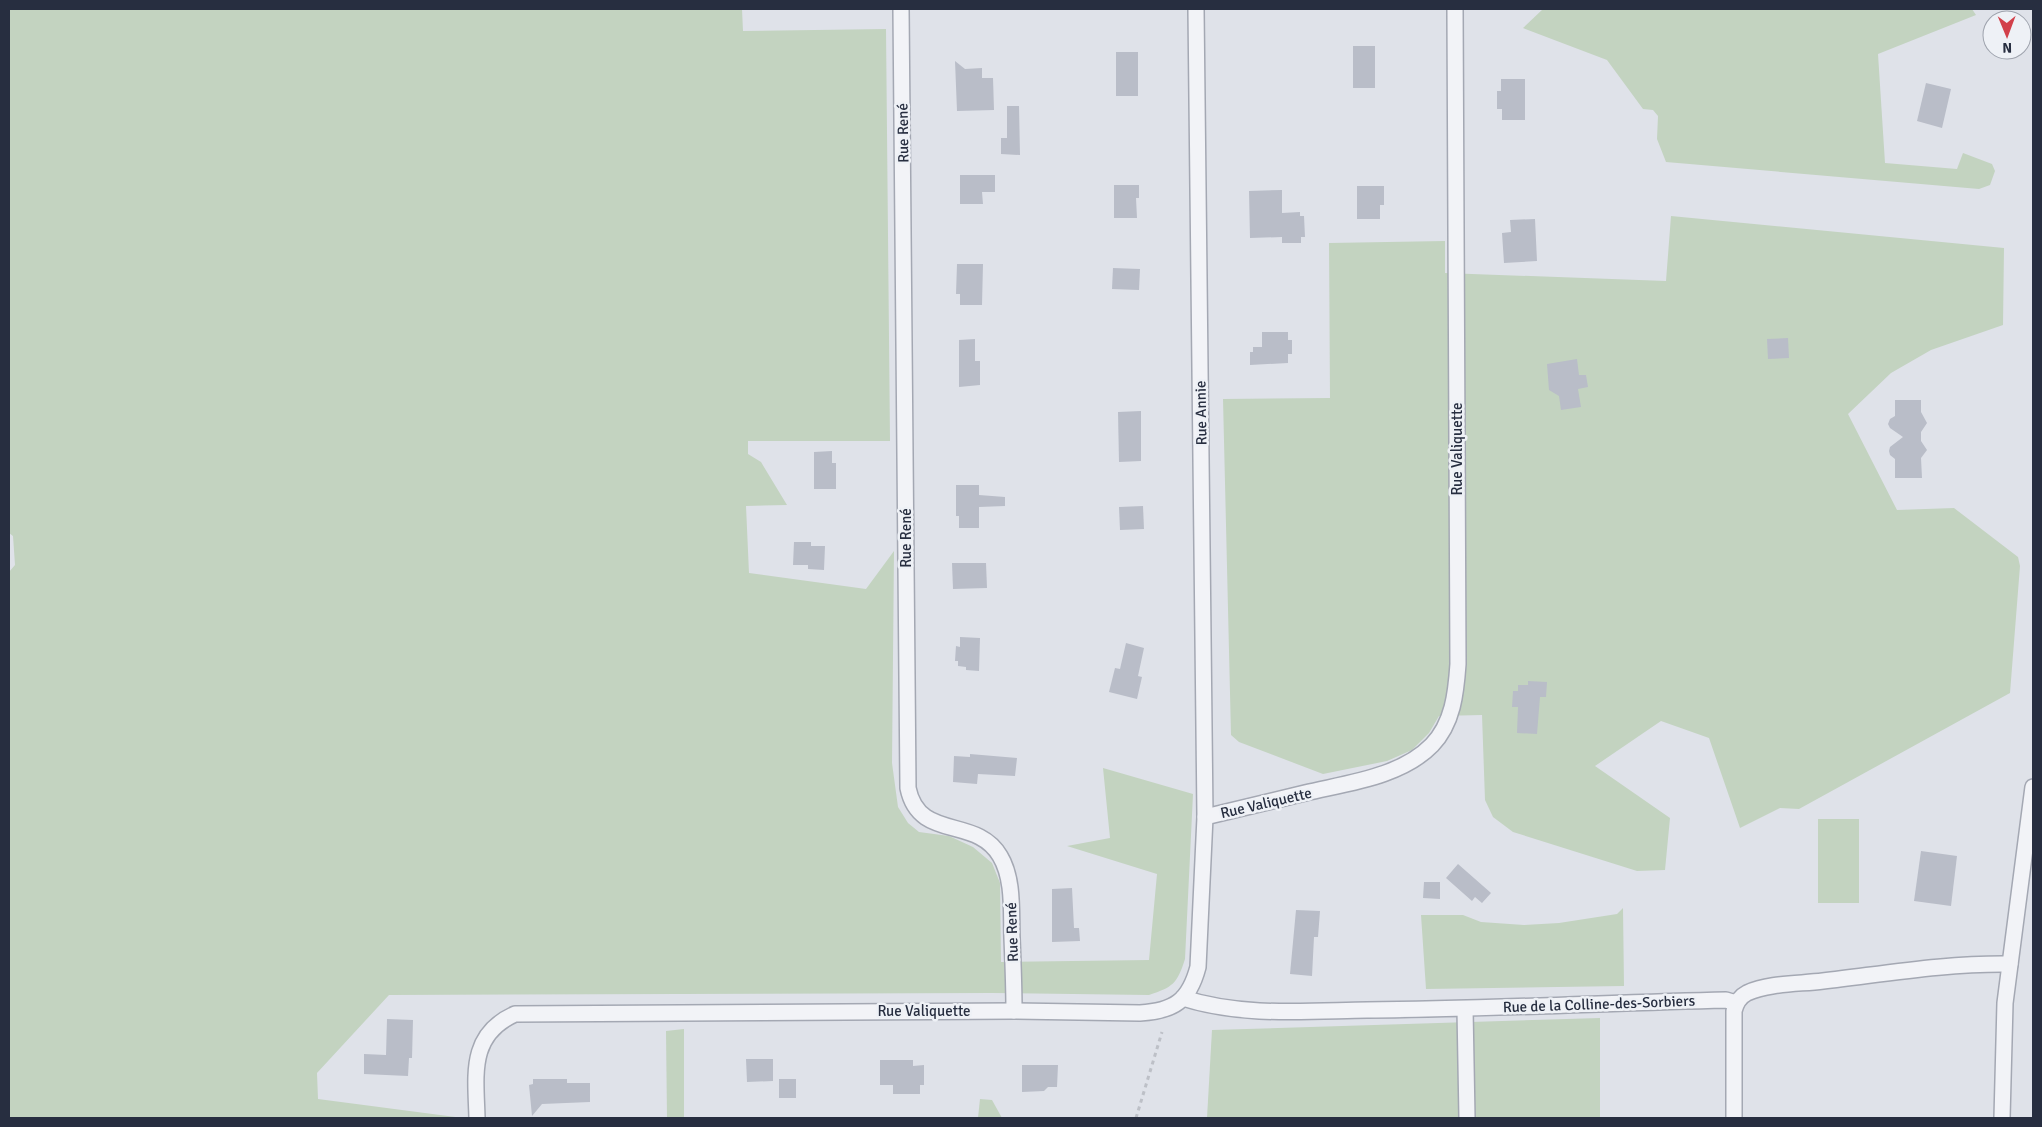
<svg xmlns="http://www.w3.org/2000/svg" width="2042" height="1127" font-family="Signika,sans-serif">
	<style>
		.green { fill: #c3d3c0 }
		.building { fill: #b9bdc8 }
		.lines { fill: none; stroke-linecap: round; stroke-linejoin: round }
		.street-casing { stroke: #a4a8b3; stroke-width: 18 }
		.path { stroke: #bdc0c7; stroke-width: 3; stroke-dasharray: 4 4; stroke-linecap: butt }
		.street { stroke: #f2f3f7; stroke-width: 15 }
		.labels { text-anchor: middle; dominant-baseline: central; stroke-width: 5; stroke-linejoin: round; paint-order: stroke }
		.street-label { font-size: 15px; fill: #272e40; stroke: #eef1f6 }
	</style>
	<rect width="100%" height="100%" fill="#dfe2e9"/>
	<g class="green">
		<path d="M9 9H742L743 31 886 29 890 441H748V454L761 462 787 505 746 506 749 573 866 589 894 551 892 763 898 807 908 823 919 832 949 836 973 847 992 863 1000 883 1001 962 1149 960 1157 874 1067 846 1110 838 1103 768 1193 794 1185 959C1177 984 1173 987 1149 995L991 993 389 995 317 1073 318 1099 463 1118H9V572L15 565 13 536 9 533Z"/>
		<polygon points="1543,9 1972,9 1976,15 1878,54 1885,163 1957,169 1963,153 1992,164 1995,171 1990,185 1979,189 1666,162 1657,139 1658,116 1653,110 1643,109 1607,60 1523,28"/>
		<polygon points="1671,216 2004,248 2003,325 1931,350 1891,373 1848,414 1897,510 1954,508 2018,557 2020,566 2010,693 1799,809 1780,808 1740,828 1709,738 1661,721 1595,766 1670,818 1665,870 1637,871 1513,832 1493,817 1485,800 1482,715 1439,716 1429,733 1412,750 1387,761 1323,774 1239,742 1231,735 1223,399 1330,398 1329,243 1445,241 1445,273 1666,281"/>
		<rect x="1818" y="819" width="41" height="84"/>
		<polygon points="1623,908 1624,986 1426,989 1421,915 1463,915 1481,922 1524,925 1559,923 1617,914"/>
		<polygon points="1600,1018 1600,1118 1207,1118 1212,1030"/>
		<polygon points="684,1029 684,1118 667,1118 666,1031"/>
		<polygon points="980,1099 992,1100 1002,1118 978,1118"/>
	</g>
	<g class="building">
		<rect x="1353" y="46" width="22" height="42"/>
		<rect x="1116" y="52" width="22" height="44"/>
		<polygon points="955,61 965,69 982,68 982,78 993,78 994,110 957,111"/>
		<polygon points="1501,79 1525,79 1525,120 1502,120 1502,109 1497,109 1497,91 1501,91"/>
		<polygon points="1926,83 1951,89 1942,128 1917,121"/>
		<polygon points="1007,106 1019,106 1020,155 1001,154 1001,138 1007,138"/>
		<polygon points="960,175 995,175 995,192 982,192 983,204 960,204"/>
		<polygon points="1114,185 1139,185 1139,198 1136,198 1137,218 1114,218"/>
		<polygon points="1357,186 1384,186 1384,205 1380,205 1380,219 1357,219"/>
		<polygon points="1282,190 1282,213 1300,212 1300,216 1304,216 1305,237 1301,237 1301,243 1282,243 1282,237 1250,238 1249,191"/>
		<polygon points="1535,219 1537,261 1504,263 1502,233 1511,232 1510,220"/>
		<polygon points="957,264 983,264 982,305 960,305 960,294 956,294"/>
		<polygon points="1113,268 1140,269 1139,290 1112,289"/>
		<polygon points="1262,332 1288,332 1288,340 1292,340 1292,354 1288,354 1288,363 1250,365 1250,352 1253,352 1253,347 1262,347"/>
		<polygon points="1788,338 1789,358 1768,359 1767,339"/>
		<polygon points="975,339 975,361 980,361 980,385 959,387 959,340"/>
		<polygon points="1577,359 1579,375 1586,375 1588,387 1578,389 1581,407 1561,410 1559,396 1549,390 1547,364"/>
		<polygon points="1895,400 1921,400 1921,412 1927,423 1921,432 1921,441 1927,450 1921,458 1922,478 1895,478 1895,459 1890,455 1889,451 1890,447 1903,437 1890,428 1888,424 1890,419 1895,416"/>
		<polygon points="1141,411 1141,461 1119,462 1118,412"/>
		<polygon points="832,451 832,463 836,463 836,489 814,489 814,452"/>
		<polygon points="956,485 979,485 979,495 1005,497 1005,506 979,507 979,528 959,528 959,516 956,516"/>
		<polygon points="1143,506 1144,529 1120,530 1119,507"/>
		<polygon points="794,542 811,542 811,546 825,546 824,570 808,569 808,565 793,565"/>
		<polygon points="952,563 986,563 987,588 953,589"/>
		<polygon points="960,637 980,638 979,671 966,670 966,667 958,666 958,661 955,661 956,646 960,647"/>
		<polygon points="1126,643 1144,648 1138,676 1142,677 1137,699 1109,692 1115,668 1120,669"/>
		<polygon points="1528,681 1547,682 1546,697 1540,697 1537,734 1517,733 1518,707 1512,707 1513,691 1518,691 1518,685 1528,685"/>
		<polygon points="970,754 1017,758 1015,776 978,774 977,784 953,782 954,756 970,757"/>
		<polygon points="1921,851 1957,856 1951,906 1914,901"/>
		<polygon points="1458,864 1491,893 1482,903 1475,897 1472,901 1446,878"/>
		<polygon points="1424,882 1440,882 1440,899 1423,898"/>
		<polygon points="1072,888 1074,928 1079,928 1080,941 1052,942 1052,889"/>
		<polygon points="1296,910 1320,911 1318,937 1314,937 1312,976 1290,974"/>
		<polygon points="387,1019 413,1020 412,1058 409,1058 408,1076 364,1074 364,1054 386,1055"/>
		<polygon points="746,1059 773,1059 773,1081 747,1082"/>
		<polygon points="880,1060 913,1060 913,1066 924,1065 924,1085 920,1085 920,1094 893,1094 893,1085 880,1085"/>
		<polygon points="1022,1065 1058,1065 1057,1087 1048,1087 1044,1091 1022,1092"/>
		<polygon points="533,1079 567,1079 567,1083 590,1083 590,1102 542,1104 532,1116 529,1085 533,1084"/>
		<rect x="779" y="1079" width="17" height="19"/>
	</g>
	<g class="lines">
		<g class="street-casing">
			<g id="street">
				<path d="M901 9 908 788C919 842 976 815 1000 856 1014 879 1011 912 1012 938 1013 962 1014 987 1014 1011"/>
				<polyline points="1196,9 1205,817"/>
				<path d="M1183 998C1242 1017 1307 1011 1367 1010 1487 1009 1606 1003 1726 1000L1736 1003"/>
				<polyline points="1465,1009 1467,1118"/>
				<path d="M477 1118C476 1076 468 1035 515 1014L1014 1011 1140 1013C1174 1011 1189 1001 1198 967L1205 817C1239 809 1272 801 1305 793 1347 783 1401 777 1432 745 1453 723 1456 693 1458 664L1455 9"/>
				<path d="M1734 1118V1011C1736 1003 1739 997 1747 993 1769 983 1799 984 1823 981 1884 974 1947 963 2010 964"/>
				<polyline points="2002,1118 2005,1003 2033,787"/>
			</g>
		</g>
		<polyline class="path" points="1136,1118 1162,1032"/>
		<use href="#street" class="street"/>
	</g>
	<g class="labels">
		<g class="street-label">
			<text transform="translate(903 133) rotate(-91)">Rue René</text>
			<text transform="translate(1201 413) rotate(-91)">Rue Annie</text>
			<text transform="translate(1457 449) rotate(-90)">Rue Valiquette</text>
			<text transform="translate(906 538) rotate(-90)">Rue René</text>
			<text transform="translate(1266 803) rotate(-13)">Rue Valiquette</text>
			<text transform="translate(1012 932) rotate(-92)">Rue René</text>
			<text transform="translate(1599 1004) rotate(-2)">Rue de la Colline-des-Sorbiers</text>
			<text x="924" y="1011">Rue Valiquette</text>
		</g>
	</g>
	<rect width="2042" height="1127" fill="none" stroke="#272e40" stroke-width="20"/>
	<g transform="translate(2007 35) rotate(179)"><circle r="24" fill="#eef1f6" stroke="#9ea3ad"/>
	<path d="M0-4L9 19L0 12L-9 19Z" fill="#d2404a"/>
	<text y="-8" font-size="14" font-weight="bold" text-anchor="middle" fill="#272e40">N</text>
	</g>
</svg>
